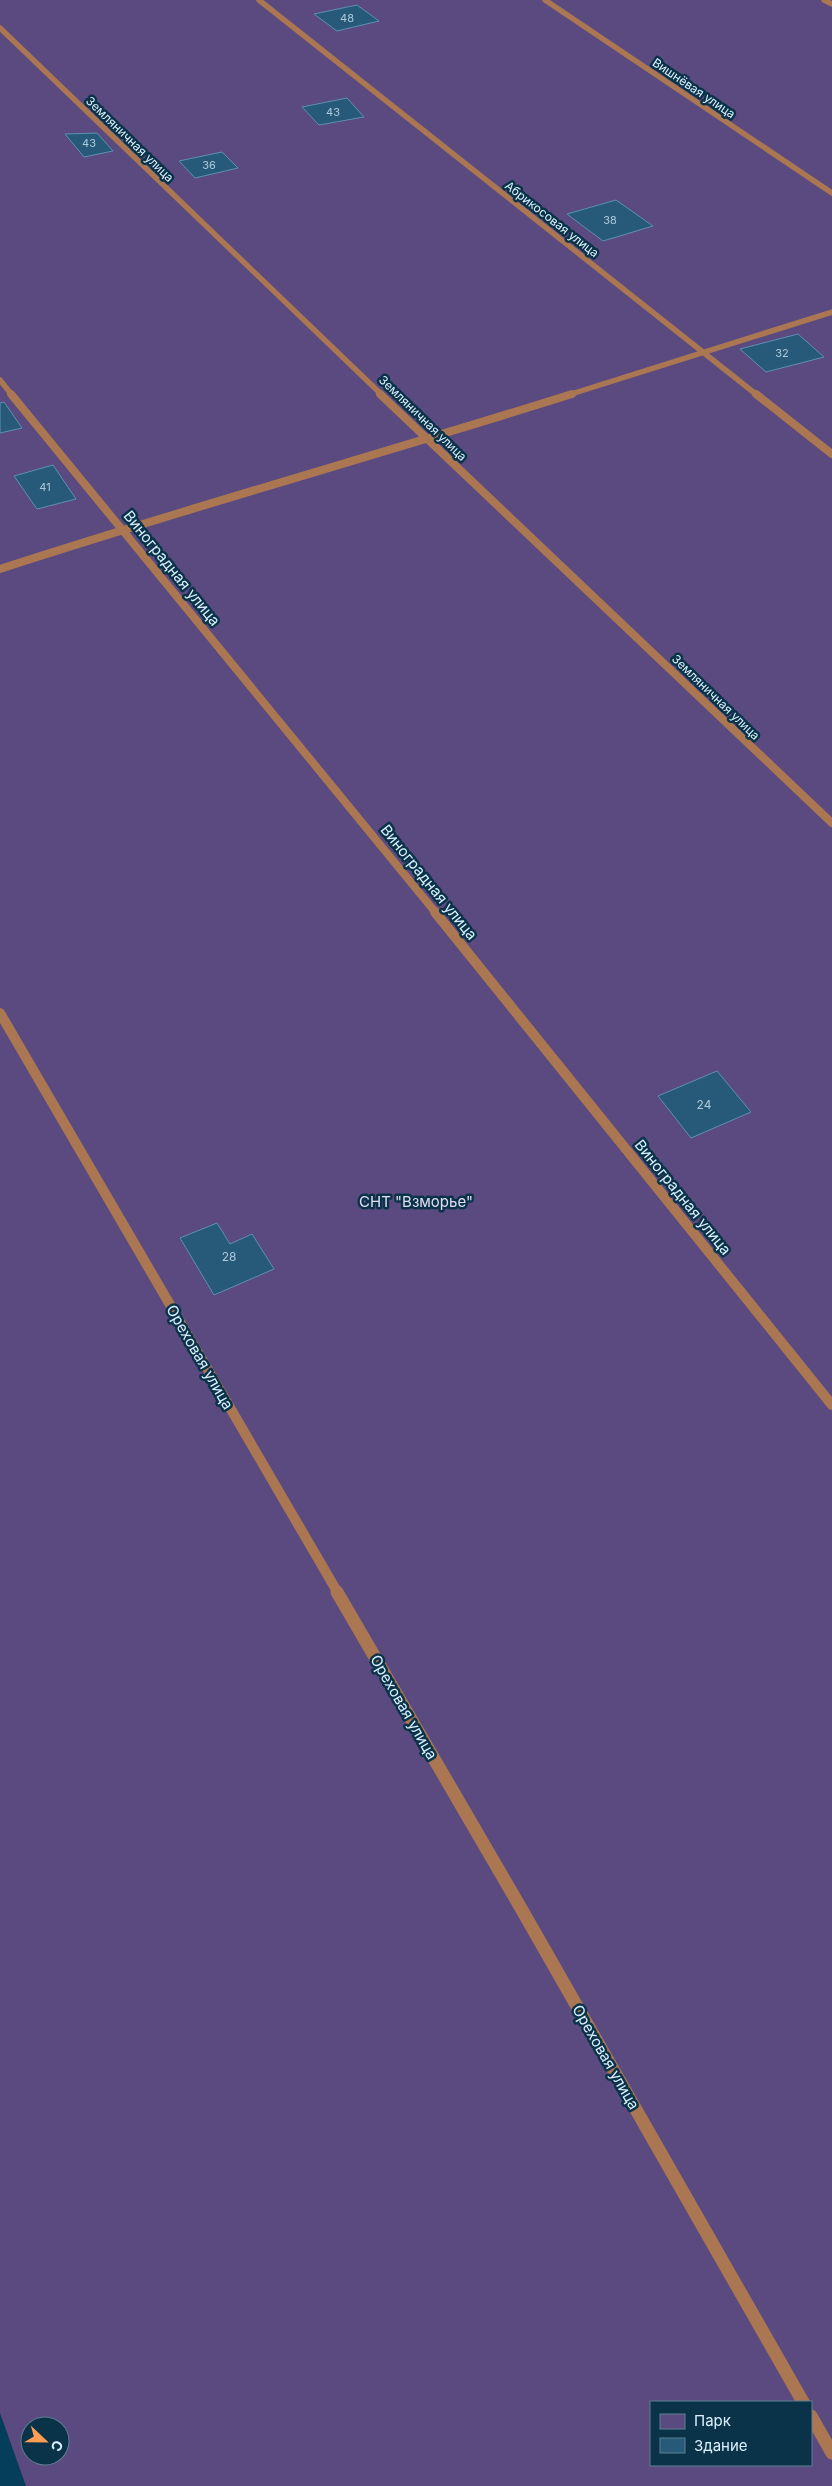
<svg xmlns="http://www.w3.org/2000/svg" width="832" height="2486" font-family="Inter,sans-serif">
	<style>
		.green { fill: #5a4a7f; fill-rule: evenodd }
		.building { fill: #265a78; stroke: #5e91b1 }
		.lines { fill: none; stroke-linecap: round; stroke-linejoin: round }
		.service-far3 { stroke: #aa7752; stroke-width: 5.5 }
		.service-far2 { stroke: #aa7752; stroke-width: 8 }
		.service-far1 { stroke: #aa7752; stroke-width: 10 }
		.service { stroke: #aa7752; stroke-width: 13 }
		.labels { text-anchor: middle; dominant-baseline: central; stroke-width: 5; stroke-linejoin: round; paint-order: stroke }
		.far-number-label { font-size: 11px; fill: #aecadc }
		.far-street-label { font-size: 12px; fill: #dbf0fe; stroke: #0a3349 }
		.number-label { font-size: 12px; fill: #aecadc }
		.street-label { font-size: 15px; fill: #dbf0fe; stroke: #0a3349 }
		.park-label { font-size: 15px; fill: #e1dcf2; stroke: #0a3349 }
	</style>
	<rect width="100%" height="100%" fill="#043e5a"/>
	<path class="green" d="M0 0H832V2486H26L0 2413ZM651 2402H811V2465H651ZM30 2426H60V2456H30Z"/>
	<g class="building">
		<polygon points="357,5 379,21 337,31 314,14"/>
		<polygon points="347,98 364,117 319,125 302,107"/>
		<polygon points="97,133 113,151 84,157 65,134"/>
		<polygon points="222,152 238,168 195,178 179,161"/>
		<polygon points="616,200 653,226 603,241 567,214"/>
		<polygon points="798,334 824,357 766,372 740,349"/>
		<polygon points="4,402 22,428 0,433 0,403"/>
		<polygon points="53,465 76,499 37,509 14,476"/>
		<polygon points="717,1071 751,1112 691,1138 658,1096"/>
		<polygon points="217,1223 230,1244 252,1234 274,1269 214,1295 180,1238"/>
	</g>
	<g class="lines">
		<g class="service-far3">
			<polyline points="259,0 757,395"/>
			<polyline points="545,0 832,193"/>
			<polyline points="824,0 832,4"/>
			<polyline points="0,28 382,395"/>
			<polyline points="0,380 12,395"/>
			<polyline points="568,395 832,312"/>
		</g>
		<g class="service-far2">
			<polyline points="11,394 436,913"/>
			<polyline points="380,394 832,823"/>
			<polyline points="756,394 832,454"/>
			<path d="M0 569C190 507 382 454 572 394"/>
		</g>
		<g class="service-far1">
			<polyline points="435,912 832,1405"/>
			<polyline points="0,1013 338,1593"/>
		</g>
		<g class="service">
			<polyline points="337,1592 522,1910 803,2402"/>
			<polyline points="811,2416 832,2453"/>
		</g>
	</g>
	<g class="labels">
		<g class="far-number-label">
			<text x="347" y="18">48</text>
			<text x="333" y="112">43</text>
			<text x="89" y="143">43</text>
			<text x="209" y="165">36</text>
			<text x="610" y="220">38</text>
			<text x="782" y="353">32</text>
			<text x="45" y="487">41</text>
		</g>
		<g class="far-street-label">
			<text transform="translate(694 88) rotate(34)">Вишнёвая улица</text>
			<text transform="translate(130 139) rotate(44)">Земляничная улица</text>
			<text transform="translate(552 219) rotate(38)">Абрикосовая улица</text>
			<text transform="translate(423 418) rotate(44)">Земляничная улица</text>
			<text transform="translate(716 697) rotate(44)">Земляничная улица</text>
		</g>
		<g class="number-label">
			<text x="704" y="1104">24</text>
			<text x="229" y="1256">28</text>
		</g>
		<g class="street-label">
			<text transform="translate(172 568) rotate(51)">Виноградная улица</text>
			<text transform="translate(429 882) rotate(51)">Виноградная улица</text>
			<text transform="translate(683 1197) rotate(51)">Виноградная улица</text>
			<text transform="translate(200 1357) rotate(60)">Ореховая улица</text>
			<text transform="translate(404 1707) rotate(60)">Ореховая улица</text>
			<text transform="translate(606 2057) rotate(60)">Ореховая улица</text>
		</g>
		<g class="park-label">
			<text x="416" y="1201">СНТ "Взморье"</text>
		</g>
	</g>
	<rect x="650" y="2401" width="162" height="65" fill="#0a3349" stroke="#5e7f91"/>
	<rect x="660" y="2414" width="25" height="15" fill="#5a4a7f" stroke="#5e7f91"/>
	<text x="694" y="2426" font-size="15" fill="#dbf0fe">Парк</text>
	<rect x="660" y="2438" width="25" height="15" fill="#265a78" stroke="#5e7f91"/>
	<text x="694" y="2451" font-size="15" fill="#dbf0fe">Здание</text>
	<g transform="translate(45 2441) rotate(112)"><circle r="24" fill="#0a3349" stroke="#5e7f91"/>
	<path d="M0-4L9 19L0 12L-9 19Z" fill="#fc9d53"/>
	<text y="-8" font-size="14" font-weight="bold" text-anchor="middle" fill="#dbf0fe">С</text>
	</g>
</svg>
